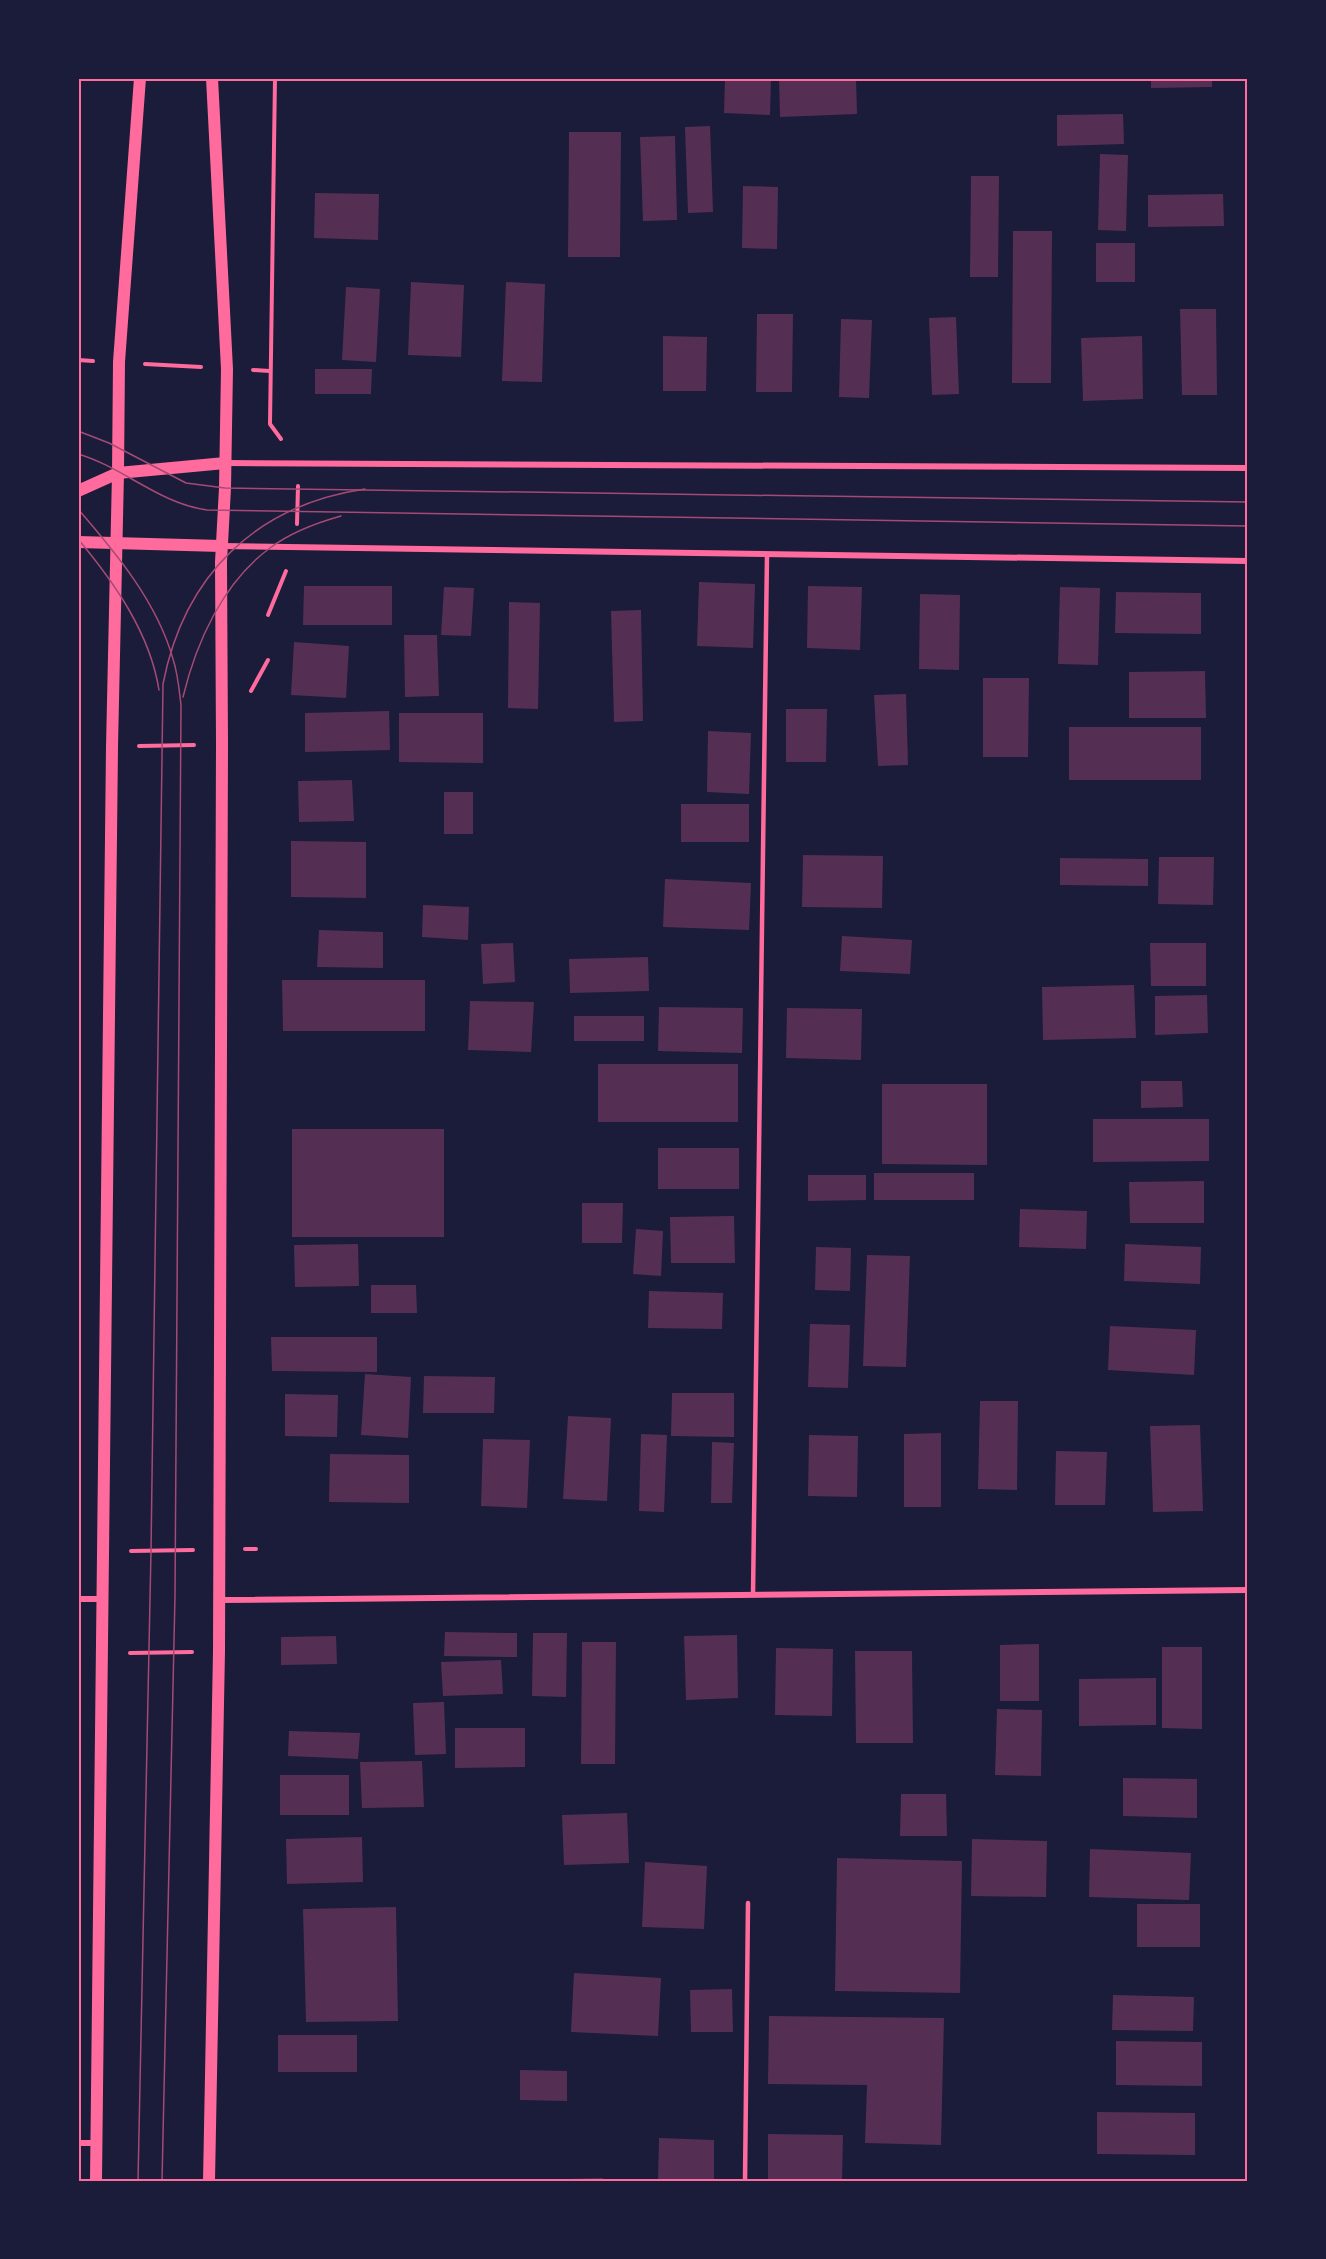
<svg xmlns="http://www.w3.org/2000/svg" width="1326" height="2259" font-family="'IBM Plex Sans',sans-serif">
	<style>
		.building { fill: #542f53 }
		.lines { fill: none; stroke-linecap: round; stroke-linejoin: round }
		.path { stroke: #ff6b9d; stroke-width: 4 }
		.service { stroke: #ff6b9d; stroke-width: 4.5 }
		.minor { stroke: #ff6b9d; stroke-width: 6 }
		.secondary { stroke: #ff6b9d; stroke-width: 12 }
		.tram { stroke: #a44b75; stroke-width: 1.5 }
		.neatline { fill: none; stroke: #ff6b9d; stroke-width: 2 }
	</style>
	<rect width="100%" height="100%" fill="#1b1b3a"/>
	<g class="building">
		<rect x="423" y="78" width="81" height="2"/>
		<polygon points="725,78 771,78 770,115 724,113"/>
		<polygon points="779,78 856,78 857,114 780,117"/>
		<polygon points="1151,78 1212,78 1212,87 1151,88"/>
		<polygon points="1123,114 1124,144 1057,146 1057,115"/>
		<polygon points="710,126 713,212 688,213 685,127"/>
		<polygon points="569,132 621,132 620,257 568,257"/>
		<polygon points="675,136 677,220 643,221 640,137"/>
		<polygon points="1100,154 1128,155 1126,231 1098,230"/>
		<polygon points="971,176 999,176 998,277 970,277"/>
		<polygon points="743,186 778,187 777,249 742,248"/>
		<polygon points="315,193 379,194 378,240 314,238"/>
		<polygon points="1223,194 1224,226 1148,227 1148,195"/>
		<polygon points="1013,231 1052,231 1051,383 1012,383"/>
		<rect x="1096" y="243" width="39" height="39"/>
		<polygon points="411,282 464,285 461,357 408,355"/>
		<polygon points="506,282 545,284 542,382 502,381"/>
		<polygon points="346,287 380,289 376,362 342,360"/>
		<polygon points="1180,309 1216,309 1217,395 1182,395"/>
		<polygon points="757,314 793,314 792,392 756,392"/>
		<polygon points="956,317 959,394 932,395 929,318"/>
		<polygon points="841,319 872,320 869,398 839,397"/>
		<polygon points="663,336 707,337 706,391 663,391"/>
		<polygon points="1142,336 1143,399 1083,401 1081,338"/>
		<polygon points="315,369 372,369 371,394 315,394"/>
		<polygon points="699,582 755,584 753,648 697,646"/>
		<polygon points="304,586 392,586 392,625 303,625"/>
		<polygon points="808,586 862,587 860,650 807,648"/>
		<polygon points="444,587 474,588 471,636 441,635"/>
		<polygon points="1060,587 1100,588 1098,665 1058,664"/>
		<polygon points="1116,592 1201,593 1201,634 1115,633"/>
		<polygon points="920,594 960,595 959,670 919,669"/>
		<polygon points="509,602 540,603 538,709 508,708"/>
		<polygon points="641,610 643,721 614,722 611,611"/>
		<polygon points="404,635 437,635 439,696 405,697"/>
		<polygon points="294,642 349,646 346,698 291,695"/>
		<polygon points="1205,671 1206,718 1129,718 1129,672"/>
		<polygon points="983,678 1029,678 1028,757 983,757"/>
		<polygon points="906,694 908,765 878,766 874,695"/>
		<polygon points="786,709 827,709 826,762 786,762"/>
		<polygon points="389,711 390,750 305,752 305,713"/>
		<polygon points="399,713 483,713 483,763 399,762"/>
		<rect x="1069" y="727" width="132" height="53"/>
		<polygon points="708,731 751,733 749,794 707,792"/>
		<polygon points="352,780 354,821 299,822 298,781"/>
		<rect x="444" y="792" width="29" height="42"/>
		<rect x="681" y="804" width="68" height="38"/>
		<polygon points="291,841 366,842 366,898 291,897"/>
		<polygon points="803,855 883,856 882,908 802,907"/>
		<polygon points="1159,857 1214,857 1213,905 1158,904"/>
		<polygon points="1060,858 1148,859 1148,886 1060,885"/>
		<polygon points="665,879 751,883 749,930 663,927"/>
		<polygon points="423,905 469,907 468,940 422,937"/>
		<polygon points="319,930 383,932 383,968 317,967"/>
		<polygon points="842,936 912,940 910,974 840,971"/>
		<polygon points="513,943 515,982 483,984 481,944"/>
		<polygon points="1150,943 1206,943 1206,986 1151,986"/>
		<polygon points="648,957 649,991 570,993 569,959"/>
		<polygon points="282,980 425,980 425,1031 283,1031"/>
		<polygon points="1134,985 1136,1038 1043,1040 1042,987"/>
		<polygon points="1207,995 1208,1033 1155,1035 1155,996"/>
		<polygon points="470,1001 534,1002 531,1052 468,1050"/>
		<polygon points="659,1007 743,1008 742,1053 658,1051"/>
		<polygon points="787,1008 862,1009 861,1060 786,1058"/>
		<rect x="574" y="1016" width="70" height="25"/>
		<rect x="598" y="1064" width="140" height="58"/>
		<polygon points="1141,1081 1182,1081 1183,1107 1141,1108"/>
		<polygon points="882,1084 987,1084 987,1165 882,1164"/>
		<polygon points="1093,1119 1209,1119 1209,1161 1093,1162"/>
		<rect x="292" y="1129" width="152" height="108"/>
		<rect x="658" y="1148" width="81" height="41"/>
		<rect x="874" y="1173" width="100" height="27"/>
		<polygon points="808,1175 866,1175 866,1200 808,1201"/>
		<polygon points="1204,1181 1204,1223 1130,1223 1129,1182"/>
		<polygon points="582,1203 623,1203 622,1243 582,1243"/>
		<polygon points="1020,1209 1087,1211 1086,1249 1019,1247"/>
		<polygon points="734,1216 735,1263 671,1263 670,1217"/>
		<polygon points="636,1229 663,1231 661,1276 633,1274"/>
		<polygon points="358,1244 359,1286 295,1287 294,1245"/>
		<polygon points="1125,1244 1201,1247 1200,1284 1124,1281"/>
		<polygon points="816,1247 851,1248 850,1291 815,1290"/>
		<polygon points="867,1255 910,1256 906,1367 863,1366"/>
		<polygon points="371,1285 416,1285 417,1313 371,1313"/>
		<polygon points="649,1291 723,1293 722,1329 648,1328"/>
		<polygon points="810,1324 850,1325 848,1388 808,1387"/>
		<polygon points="1110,1326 1196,1330 1194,1375 1108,1370"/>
		<polygon points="271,1337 377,1337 377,1372 272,1371"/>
		<polygon points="365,1374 411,1377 408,1438 361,1435"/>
		<polygon points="424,1376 495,1377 494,1413 423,1413"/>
		<polygon points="672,1393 734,1393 734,1437 671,1436"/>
		<polygon points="285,1394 338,1395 337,1437 285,1436"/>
		<polygon points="980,1401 1018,1401 1017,1490 978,1489"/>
		<polygon points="568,1416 611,1418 607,1501 563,1499"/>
		<polygon points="1200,1425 1203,1511 1153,1512 1150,1426"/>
		<polygon points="941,1433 941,1507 904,1507 904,1434"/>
		<polygon points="641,1434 667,1435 664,1512 639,1511"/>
		<polygon points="809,1435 858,1436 857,1497 808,1496"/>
		<polygon points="483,1439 530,1440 527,1508 481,1506"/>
		<polygon points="712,1442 734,1443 732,1503 711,1503"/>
		<polygon points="1056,1451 1107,1452 1105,1505 1055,1505"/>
		<polygon points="330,1454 409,1455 409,1503 329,1502"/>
		<polygon points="445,1632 517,1633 517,1657 444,1656"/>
		<polygon points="533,1633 567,1633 566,1697 532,1696"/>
		<polygon points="737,1635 738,1698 686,1700 684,1636"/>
		<polygon points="336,1636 337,1664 281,1665 281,1637"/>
		<polygon points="582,1642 616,1642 615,1764 581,1764"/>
		<polygon points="1039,1644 1039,1701 1000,1701 1000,1645"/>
		<polygon points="1162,1647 1202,1647 1202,1729 1162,1728"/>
		<polygon points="776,1648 833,1649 832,1716 775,1715"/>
		<polygon points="855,1651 912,1651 913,1743 856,1743"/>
		<polygon points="501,1660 503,1694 443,1696 441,1662"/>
		<polygon points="1156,1678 1156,1725 1079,1726 1079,1679"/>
		<polygon points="444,1702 446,1754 415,1755 413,1703"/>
		<polygon points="997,1709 1042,1710 1041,1776 995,1775"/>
		<polygon points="455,1728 525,1728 525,1767 455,1768"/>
		<polygon points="289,1731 360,1733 358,1759 288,1756"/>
		<polygon points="422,1761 424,1807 362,1808 360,1762"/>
		<rect x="280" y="1775" width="69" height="40"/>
		<polygon points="1123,1778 1197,1779 1197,1818 1123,1816"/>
		<polygon points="901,1794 946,1794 947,1836 900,1836"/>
		<polygon points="627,1813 629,1863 564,1865 562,1815"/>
		<polygon points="362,1837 363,1882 287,1884 286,1839"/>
		<polygon points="972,1839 1047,1841 1046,1897 971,1896"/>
		<polygon points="1090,1849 1191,1853 1189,1900 1089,1897"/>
		<polygon points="837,1858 962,1861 960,1993 835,1991"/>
		<polygon points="645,1862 707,1866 704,1929 642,1927"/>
		<rect x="1137" y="1904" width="63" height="43"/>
		<polygon points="396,1907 398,2021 306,2022 303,1909"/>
		<polygon points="574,1973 661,1978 658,2036 571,2032"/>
		<polygon points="732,1989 733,2032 691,2032 690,1990"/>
		<polygon points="1113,1995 1194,1997 1193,2031 1112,2030"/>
		<polygon points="769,2016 944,2018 941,2145 865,2143 867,2085 768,2084"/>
		<rect x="278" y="2035" width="79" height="37"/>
		<polygon points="1116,2041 1202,2042 1202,2086 1116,2085"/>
		<polygon points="520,2070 567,2071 567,2101 520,2100"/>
		<polygon points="1097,2112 1195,2113 1195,2155 1097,2154"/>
		<polygon points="768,2134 843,2135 842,2181 768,2181"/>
		<polygon points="659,2138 714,2140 714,2181 658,2181"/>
		<polygon points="603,2178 604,2181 565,2181 565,2179"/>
	</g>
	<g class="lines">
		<g class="path">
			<polyline points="275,78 270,424 281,439"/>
			<polyline points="78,360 93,361"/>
			<polyline points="145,364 201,367"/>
			<polyline points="253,370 270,371"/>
			<polyline points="297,524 298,486"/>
			<polyline points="268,615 286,571"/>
			<polyline points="251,691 268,660"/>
			<polyline points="139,746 194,745"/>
			<polyline points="245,1549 256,1549"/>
			<polyline points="131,1551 193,1550"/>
			<polyline points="130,1653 192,1652"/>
		</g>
		<g class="service">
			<polyline points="753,1595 767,555"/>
			<polyline points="745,2181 748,1903"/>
		</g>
		<g class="minor">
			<polyline points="226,463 1248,468"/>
			<polyline points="222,546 1248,561"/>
			<polyline points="78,1599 102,1599"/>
			<polyline points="220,1600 1248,1590"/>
			<polyline points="78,2143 97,2143"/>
		</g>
		<g class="secondary">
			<polyline points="78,491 118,473 225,463"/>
			<polyline points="78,542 221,546"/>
			<polyline points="96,2181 112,747 118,473 119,362 140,78"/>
			<polyline points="209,2181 219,1651 222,744 221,562 225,488 227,369 212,78"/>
		</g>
		<g class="tram">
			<polyline points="78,431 109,443 186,483 225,488 1248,502"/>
			<path d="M78 454C123 467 160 504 207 510L1248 526"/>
			<path d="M78 509C116 553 157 602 173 659 178 674 179 689 181 705L175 1596 162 2181"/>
			<path d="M78 539C114 582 150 633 159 690"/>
			<path d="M183 697C196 643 223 582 270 548 291 532 316 523 341 516"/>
			<path d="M138 2181 151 1551 163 684C184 575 256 505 365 489"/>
		</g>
	</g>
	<rect width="1326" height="2259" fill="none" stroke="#1b1b3a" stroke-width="159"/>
	<rect x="80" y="80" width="1166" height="2100" class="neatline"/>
</svg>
